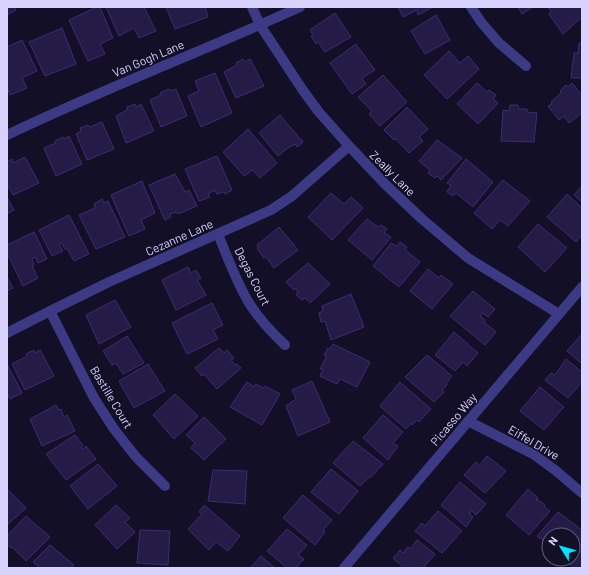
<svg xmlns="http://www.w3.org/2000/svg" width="589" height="575" font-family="Barlow,sans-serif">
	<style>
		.building { fill: #241b47; stroke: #3b2d73 }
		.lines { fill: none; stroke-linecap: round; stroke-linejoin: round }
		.minor { stroke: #3d3a85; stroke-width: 10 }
		.labels { text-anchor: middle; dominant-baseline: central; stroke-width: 3; stroke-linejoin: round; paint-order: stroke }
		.street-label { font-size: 12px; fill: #d9d4ff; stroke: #130f26 }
	</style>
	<rect width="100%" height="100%" fill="#130f26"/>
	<g class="building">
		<polygon points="7,7 15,7 16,10 7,15"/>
		<polygon points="97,7 100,7 113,38 100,44 105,54 88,61 69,20"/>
		<polygon points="106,7 144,7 156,31 139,38 134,28 119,36"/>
		<polygon points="166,7 205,7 208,17 175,29"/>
		<polygon points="398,7 433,7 418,15 417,10 403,17"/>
		<polygon points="518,7 533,7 522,14"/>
		<polygon points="547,7 582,7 582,17 563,34 549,14 551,11"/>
		<polygon points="335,13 351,37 325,52 318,42 316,44 311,36 313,35 310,30"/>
		<polygon points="436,15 450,40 425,54 411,31"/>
		<polygon points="62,28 76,64 45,76 29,42"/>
		<polygon points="22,40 37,71 22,78 27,88 10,95 7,87 7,47"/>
		<polygon points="579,43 582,43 582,78 571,78 574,53 578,53"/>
		<polygon points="356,44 375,70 362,78 366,84 352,94 330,63"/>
		<polygon points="449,51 460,63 468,56 479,69 447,99 424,75"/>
		<polygon points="243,59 245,62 250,59 264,86 236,98 224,72 237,65 236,63"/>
		<polygon points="215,73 232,113 201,127 188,96 199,91 195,81"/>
		<polygon points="383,75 407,102 380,126 369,114 372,111 358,97"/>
		<polygon points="477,83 487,92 489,90 496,95 493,99 498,103 478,124 457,104"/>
		<polygon points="572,83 582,95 582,113 569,123 564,116 559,120 548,106 552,104 551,102 562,92 560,91 566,85 568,87"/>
		<polygon points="169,89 170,91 176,89 187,116 161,127 150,100 161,95 160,93"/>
		<polygon points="135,104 136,107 141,104 154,131 126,143 116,116 127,110 127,107"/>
		<polygon points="510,105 518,105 519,109 527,109 527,112 537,113 534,142 501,141 503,110 509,111"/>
		<polygon points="407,107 428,129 419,137 423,141 409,153 395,138 394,140 384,130"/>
		<polygon points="280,115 303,142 297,147 295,144 290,147 289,147 278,156 259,133"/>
		<polygon points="102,122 114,149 87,160 76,134 81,131 80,128 88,125 90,127"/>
		<polygon points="248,129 277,163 260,178 253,170 244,176 223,152"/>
		<polygon points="69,136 82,164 56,176 44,148 56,143 55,141 63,137 64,139"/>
		<polygon points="437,140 462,158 441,180 437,176 435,178 428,173 430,170 419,161"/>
		<polygon points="217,156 232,190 225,194 224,192 217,194 215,190 208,194 210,197 199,201 185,169"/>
		<polygon points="25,157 39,183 13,195 7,184 7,162 12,159 13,163"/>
		<polygon points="466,159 493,182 473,207 456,193 453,196 447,192 451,185 447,183"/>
		<polygon points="175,174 185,192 189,190 197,206 178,214 177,212 170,214 171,217 165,220 149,185"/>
		<polygon points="503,180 530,201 508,226 500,220 492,229 474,213"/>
		<polygon points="142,181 155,213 141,220 145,229 129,236 111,195"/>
		<polygon points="582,186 582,202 574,195"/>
		<polygon points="331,193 344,204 351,197 363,208 332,240 308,217"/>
		<polygon points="567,194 582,208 582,235 576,242 547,217"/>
		<polygon points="7,197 14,210 7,214"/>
		<polygon points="102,199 104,203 108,201 125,237 96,249 79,215 95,208 94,204"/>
		<polygon points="69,215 89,254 74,261 67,249 65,249 62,243 59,245 63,251 52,256 39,230"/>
		<polygon points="367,219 378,227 381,225 387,229 384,233 391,237 372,260 348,240"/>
		<polygon points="538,224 567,248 545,272 518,247"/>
		<polygon points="279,227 298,250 274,268 266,257 264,258 257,249 258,247 257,245"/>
		<polygon points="34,232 47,259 38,263 35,257 32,259 34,265 32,266 38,278 23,286 7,253 7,245"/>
		<polygon points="400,242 407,247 405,250 420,262 399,287 373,266 391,243 397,246"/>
		<polygon points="308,263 330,284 310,303 305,298 302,300 296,295 298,292 295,288 294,290 286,282"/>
		<polygon points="188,267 191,273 196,270 201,278 197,280 206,295 176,310 162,280"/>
		<polygon points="428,269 439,278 441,275 453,284 432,309 410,291"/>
		<polygon points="7,277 13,288 7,291"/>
		<polygon points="473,291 495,309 488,317 483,313 480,316 485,320 484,322 496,332 485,345 450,316"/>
		<polygon points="351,294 364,327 331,340 325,321 321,322 319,313 323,311 322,306"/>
		<polygon points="115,300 131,327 99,344 86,315"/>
		<polygon points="212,303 223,325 213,330 218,339 187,354 172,323"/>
		<polygon points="454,332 478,353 467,366 463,362 455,371 435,355"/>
		<polygon points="582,334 582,364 567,351"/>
		<polygon points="127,336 144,363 123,374 116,363 112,365 103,351"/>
		<polygon points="333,344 370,362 357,387 340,379 337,384 320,376 323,369 320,369 327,356 324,355 328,348 330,349"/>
		<polygon points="219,348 224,353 227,350 234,358 231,360 235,365 237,364 241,368 217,389 204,374 202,376 195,368"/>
		<polygon points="34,350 35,353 40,350 54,376 25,390 12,364 27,356 26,354"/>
		<polygon points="427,355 452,376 446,384 447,385 442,390 444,392 434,402 405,377"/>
		<polygon points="566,359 582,372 582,382 568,398 545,380 551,373 555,375"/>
		<polygon points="7,364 22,393 10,399 7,393"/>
		<polygon points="148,364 165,391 134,408 119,381"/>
		<polygon points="312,381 330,422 298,436 286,406 296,399 292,390"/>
		<polygon points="247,382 254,387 256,384 263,388 265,386 280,394 262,425 230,407"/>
		<polygon points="400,382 431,409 419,422 417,420 412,425 411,423 406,429 380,406"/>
		<polygon points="540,387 564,407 544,430 520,411"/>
		<polygon points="175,394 198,416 174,439 153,415"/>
		<polygon points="56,405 59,410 61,409 64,417 67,415 75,431 42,446 30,419"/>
		<polygon points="383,415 403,432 393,443 398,446 388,460 363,438"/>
		<polygon points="204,417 226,439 204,460 191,448 195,443 186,435"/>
		<polygon points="75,435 83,445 81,447 82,449 86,446 96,459 66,480 46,454"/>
		<polygon points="353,441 383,464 371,477 371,476 366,480 360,486 333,463"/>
		<polygon points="487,456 506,471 485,493 464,475 476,462 480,465"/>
		<polygon points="98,464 117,486 88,509 70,486"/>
		<polygon points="331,469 358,491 339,514 311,492"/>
		<polygon points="213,470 247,471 245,504 208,501"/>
		<polygon points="460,482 486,504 476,515 472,511 469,513 473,517 466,527 441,505"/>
		<polygon points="7,489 26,508 7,525"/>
		<polygon points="528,489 538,498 536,500 537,501 537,499 545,505 544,507 550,511 529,535 506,515"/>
		<polygon points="303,495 332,520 323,530 325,532 315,545 283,518"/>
		<polygon points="116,505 130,518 125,522 135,532 117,549 95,525"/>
		<polygon points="204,505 240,536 228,551 216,542 209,550 188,529 202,514 199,512"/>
		<polygon points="438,511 462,531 442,553 415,531 422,523 425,526"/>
		<polygon points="558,512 582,530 582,534 573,544 573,535 549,535 549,545 537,536"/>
		<polygon points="26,516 50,537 26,561 12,547 11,548 7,544 7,536"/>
		<polygon points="287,529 307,545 298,555 304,559 296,568 287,568 267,551"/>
		<polygon points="140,530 170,531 168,565 137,563"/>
		<polygon points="582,536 582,568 574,568 564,559 573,559 573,547"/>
		<polygon points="417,540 435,554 423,568 404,568 393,558 400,550 403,553 408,547 410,549"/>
		<polygon points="50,545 74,565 70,568 40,568 33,562"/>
		<polygon points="261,556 275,568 250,568"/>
	</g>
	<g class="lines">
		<g class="minor">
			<polyline points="252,7 260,25 302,89 318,111 349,146 385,184 422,219 468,258 559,314"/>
			<polyline points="471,7 481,22 499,43 526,66"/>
			<path d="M7 135C103 89 203 51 300 7"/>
			<path d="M218 234C226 254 234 275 244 294 254 314 269 330 285 345"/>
			<polyline points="50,311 94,398 114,429 136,457 165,486"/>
			<polyline points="7,333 50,311 109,282 271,210 292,196 349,146"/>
			<polyline points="468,421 533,454 555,470 582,493"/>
			<polyline points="344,568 582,287"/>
		</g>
	</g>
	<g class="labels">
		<g class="street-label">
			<text transform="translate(148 58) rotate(-23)">Van Gogh Lane</text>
			<text transform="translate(393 173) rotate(45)">Zeally Lane</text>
			<text transform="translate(179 237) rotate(-24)">Cezanne Lane</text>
			<text transform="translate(253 276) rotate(63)">Degas Court</text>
			<text transform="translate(112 397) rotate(59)">Bastille Court</text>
			<text transform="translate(453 419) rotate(-50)">Picasso Way</text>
			<text transform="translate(534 442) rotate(30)">Eiffel Drive</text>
		</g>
	</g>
	<rect width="589" height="575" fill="none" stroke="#d9d4ff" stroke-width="16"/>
	<g transform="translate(561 547) rotate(307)"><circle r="19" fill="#130f26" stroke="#625e7d"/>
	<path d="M0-3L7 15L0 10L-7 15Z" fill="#00e5ff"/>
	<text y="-6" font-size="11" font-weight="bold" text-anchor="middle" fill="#d9d4ff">N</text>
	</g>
</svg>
